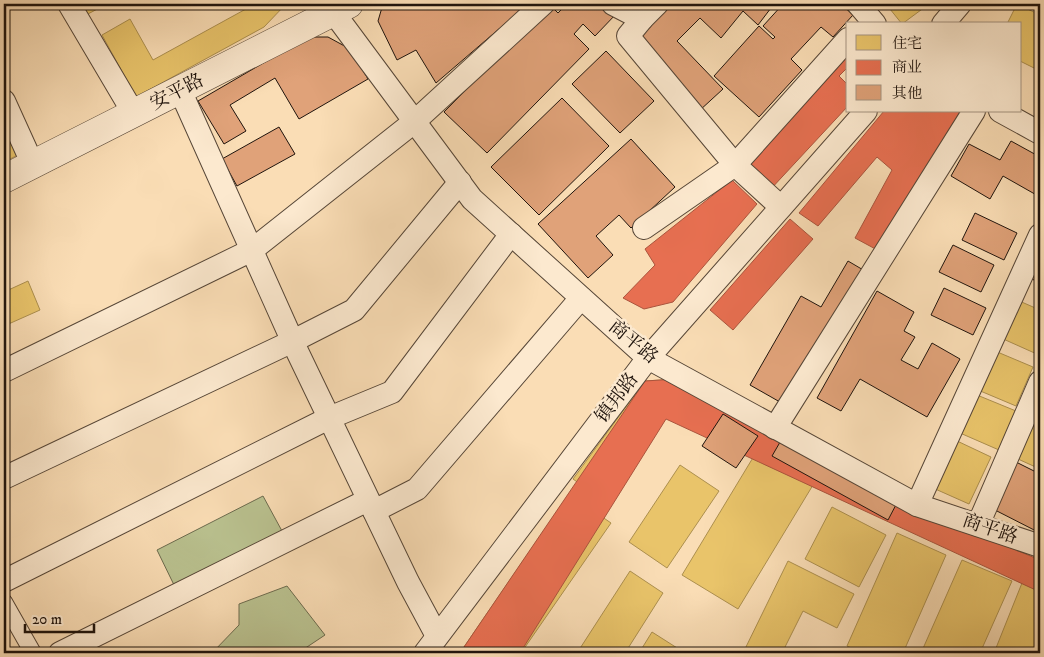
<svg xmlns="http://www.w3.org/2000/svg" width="1044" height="657" font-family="'IM FELL DW Pica','Noto Serif SC',serif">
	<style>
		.green { fill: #bac290; stroke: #6c6b4e }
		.homes { fill: #e9c46a; stroke: #ac8f4e }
		.shops { fill: #e76f51; stroke: #ab543d }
		.building { fill: #e0a279; stroke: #1f140d }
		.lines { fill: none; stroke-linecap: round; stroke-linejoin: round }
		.pedestrian-casing { stroke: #564637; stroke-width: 18 }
		.minor-casing { stroke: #564637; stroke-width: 24 }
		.tertiary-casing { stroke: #564637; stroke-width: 29 }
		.pedestrian { stroke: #fce9cf; stroke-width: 16 }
		.minor { stroke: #fce9cf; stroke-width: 22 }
		.tertiary { stroke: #fce9cf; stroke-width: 28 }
		.labels { text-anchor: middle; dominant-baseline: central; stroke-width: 5; stroke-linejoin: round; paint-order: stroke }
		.street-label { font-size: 19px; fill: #1f140d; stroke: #fce9cf }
	</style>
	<rect width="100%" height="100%" fill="#faddb5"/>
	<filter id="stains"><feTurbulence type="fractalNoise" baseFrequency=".004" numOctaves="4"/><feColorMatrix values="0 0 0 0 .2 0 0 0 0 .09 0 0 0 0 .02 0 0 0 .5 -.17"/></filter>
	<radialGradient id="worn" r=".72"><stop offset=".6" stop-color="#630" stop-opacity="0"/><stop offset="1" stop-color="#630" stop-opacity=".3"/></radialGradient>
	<g class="green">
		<polygon points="263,496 282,531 175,587 157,550"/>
		<polygon points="287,586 325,635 298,653 212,653 239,625 239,604"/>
	</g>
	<g class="homes">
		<polygon points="77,4 107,4 84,16"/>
		<polygon points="255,4 286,4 264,27 136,97 102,35 130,19 153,60"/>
		<polygon points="886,4 929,4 902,24"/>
		<polygon points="1017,4 1040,15 1040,71 1020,61 1020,24 1007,24"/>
		<polygon points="4,118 20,154 4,162"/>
		<polygon points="28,281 40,310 4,326 4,292"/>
		<polygon points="1017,300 1040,310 1039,355 1001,338"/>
		<polygon points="995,351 1033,367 1016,406 978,390"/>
		<polygon points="676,379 713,406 698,427 666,404 598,497 573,479 645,381"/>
		<polygon points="977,395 1016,411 999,450 960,433"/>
		<polygon points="1037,418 1040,419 1040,469 1018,459"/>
		<polygon points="955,440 991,457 969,504 933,488"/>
		<polygon points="757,451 813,485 738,609 682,575"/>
		<polygon points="680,465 719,491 667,568 629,542"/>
		<polygon points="569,494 611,523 521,653 473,653 464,647"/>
		<polygon points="832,507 886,535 859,587 805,559"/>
		<polygon points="897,533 946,555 903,653 863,653 847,646"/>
		<polygon points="962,560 1012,581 980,653 921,653"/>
		<polygon points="788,561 854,594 837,628 803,611 785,647 798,653 743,653"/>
		<polygon points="630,571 663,593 625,653 577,653"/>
		<polygon points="1024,578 1040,584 1040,653 994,653"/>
		<polygon points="652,632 685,653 639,653"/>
	</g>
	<g class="shops">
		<polygon points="848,55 848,67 839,76 848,85 848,106 769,191 742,167"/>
		<polygon points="884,111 958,111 962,118 881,252 855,238 892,170 877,157 818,226 799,213"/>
		<polygon points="732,180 757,204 673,302 644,309 623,298 655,265 645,249"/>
		<polygon points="790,219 813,239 733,330 710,310"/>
		<polygon points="676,379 898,501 1040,560 1040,592 666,419 520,653 473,653 464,647 645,381"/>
	</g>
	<g class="building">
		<polygon points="383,4 528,4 436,83 416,50 397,60 378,21"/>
		<polygon points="567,4 592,4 617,13 595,36 583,24 574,34 589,49 487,153 444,112 550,5 558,13"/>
		<polygon points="668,4 774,4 758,25 743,11 721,38 700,18 677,41 723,89 699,111 638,37"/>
		<polygon points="783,4 841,4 853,15 833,37 821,27 791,59 802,70 759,117 714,76 759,26 773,39 775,37 763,26"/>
		<polygon points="308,37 328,37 350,49 368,79 299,119 275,78 230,105 246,131 224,144 198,101"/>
		<polygon points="606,51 654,101 620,133 572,84"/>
		<polygon points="562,98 609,146 539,215 491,167"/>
		<polygon points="279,127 295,154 237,186 222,159"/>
		<polygon points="631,139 675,187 631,228 619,215 596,236 613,255 588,278 538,224"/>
		<polygon points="1011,141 1040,157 1040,197 1003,176 990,199 951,176 969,144 1000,160"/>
		<polygon points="975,213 1017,233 1004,260 962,240"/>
		<polygon points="953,245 994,265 981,292 939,272"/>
		<polygon points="1040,255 1040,283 1028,277"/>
		<polygon points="848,261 865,271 787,406 750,385 801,296 821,307"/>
		<polygon points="944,288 986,308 973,335 931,315"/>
		<polygon points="877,291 914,312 904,331 915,337 901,360 918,369 932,343 960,359 927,417 860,379 841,411 817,398"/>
		<polygon points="723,414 758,436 736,468 702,446"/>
		<polygon points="783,437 898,501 888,520 772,456"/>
		<polygon points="1016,462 1040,474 1040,533 993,509"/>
	</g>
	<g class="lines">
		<g class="pedestrian-casing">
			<polyline id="pedestrian" points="4,602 33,653"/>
		</g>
		<g class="minor-casing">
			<g id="minor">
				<polyline points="69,4 134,114"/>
				<polyline points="329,4 334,13 472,199 648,358 917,505 1040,546"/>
				<polyline points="613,4 642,19 657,4"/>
				<polyline points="858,4 875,24"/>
				<polyline points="642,19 628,36 735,165 781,207"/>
				<polyline points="943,24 960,4"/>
				<polyline points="180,90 296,349 408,582 437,636"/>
				<polyline points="4,101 33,165"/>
				<polyline points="1000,111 1040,133"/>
				<polyline points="644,228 735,165 848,39"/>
				<polyline points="4,371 252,250 414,122 543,4"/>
				<polyline points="775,428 974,111"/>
				<polyline points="4,478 293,341 354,310 460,182"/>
				<polyline points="917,505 1040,235"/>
				<polyline points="374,511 417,489 581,298"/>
				<polyline points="978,525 1040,382"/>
				<polyline points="4,581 329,418 392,392 511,234"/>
				<polyline points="60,653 368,500"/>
				<polyline points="425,653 648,358 866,111"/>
			</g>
		</g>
		<g class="tertiary-casing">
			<polyline id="tertiary" points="4,179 349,4"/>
		</g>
		<use href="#pedestrian" class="pedestrian"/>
		<use href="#minor" class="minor"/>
		<use href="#tertiary" class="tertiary"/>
	</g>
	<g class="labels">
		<g class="street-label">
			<text transform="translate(177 92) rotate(-27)">安平路</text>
			<text transform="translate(633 342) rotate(39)">商平路</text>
			<text transform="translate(617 398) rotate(-53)">镇邦路</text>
			<text transform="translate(990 529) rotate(19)">商平路</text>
		</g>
	</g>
	<rect width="1044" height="657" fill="none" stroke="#faddb5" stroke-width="20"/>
	<rect x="5" y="5" width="1034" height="647" fill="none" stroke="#1f140d" stroke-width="2.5"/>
	<rect x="10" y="10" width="1024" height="637" fill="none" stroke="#1f140d"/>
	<rect x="846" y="22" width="175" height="90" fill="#fce9cf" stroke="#a49481"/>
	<rect x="856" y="35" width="25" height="15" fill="#e9c46a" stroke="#a49481"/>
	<text x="892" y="48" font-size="15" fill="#1f140d">住宅</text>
	<rect x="856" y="60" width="25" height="15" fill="#e76f51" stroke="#a49481"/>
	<text x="892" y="72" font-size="15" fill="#1f140d">商业</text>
	<rect x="856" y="85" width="25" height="15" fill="#e0a279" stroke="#a49481"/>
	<text x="892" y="98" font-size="15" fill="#1f140d">其他</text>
	<path d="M25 624v8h69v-8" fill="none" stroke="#1f140d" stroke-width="2.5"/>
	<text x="32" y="624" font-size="15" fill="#1f140d" stroke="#fce9cf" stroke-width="4" paint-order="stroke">20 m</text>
	<rect width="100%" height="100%" filter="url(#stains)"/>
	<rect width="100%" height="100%" fill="url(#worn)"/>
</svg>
